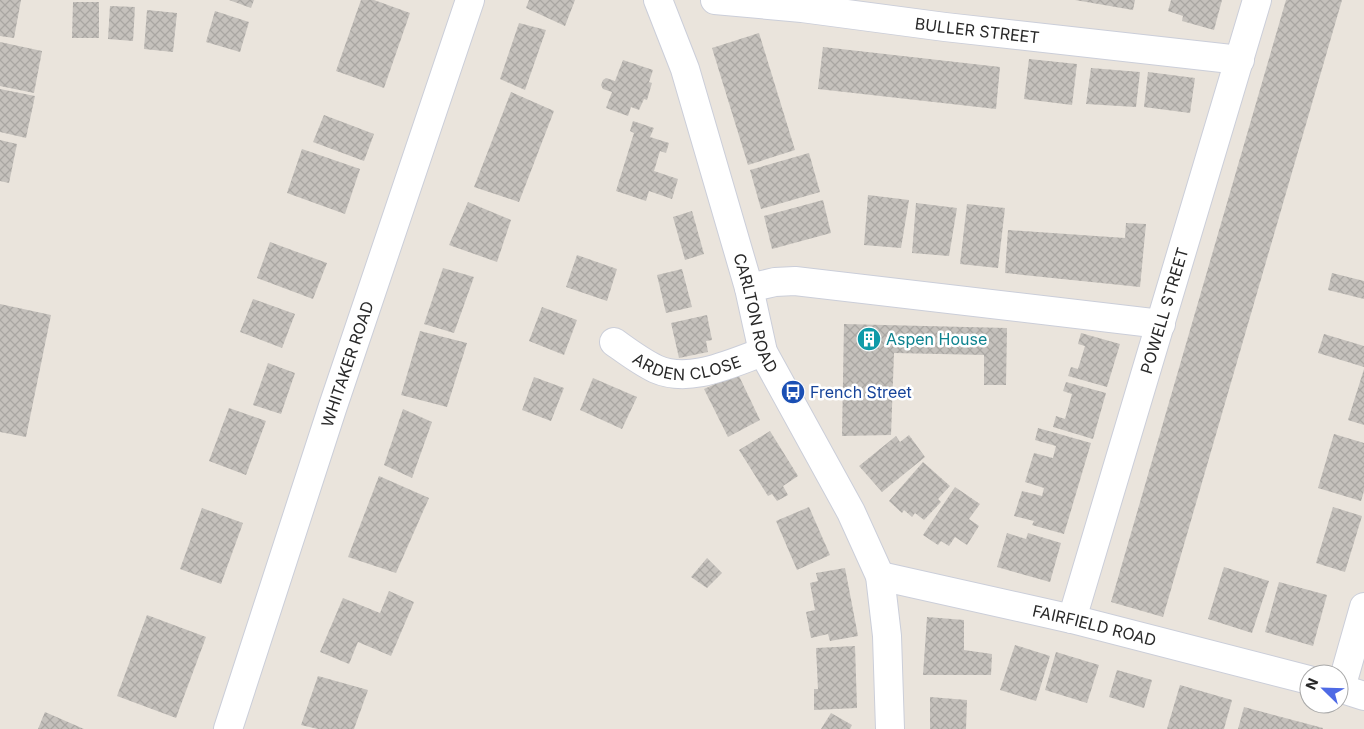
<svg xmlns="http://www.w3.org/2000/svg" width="1364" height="729" font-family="Inter,sans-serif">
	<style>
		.building { fill: url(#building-cross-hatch) }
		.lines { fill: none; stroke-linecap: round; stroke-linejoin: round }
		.street-casing { stroke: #cbced9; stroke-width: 30 }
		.secondary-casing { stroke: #cbced9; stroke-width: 30 }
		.street { stroke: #fff; stroke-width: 28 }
		.secondary { stroke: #fff; stroke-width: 28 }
		.labels { text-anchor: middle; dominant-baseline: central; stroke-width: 5; stroke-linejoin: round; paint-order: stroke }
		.street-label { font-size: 16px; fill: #292929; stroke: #fff }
		.culture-label { font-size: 16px; fill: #0d838f; stroke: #fff; text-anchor: start }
		.transit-label { font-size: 16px; fill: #164399; stroke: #fff; text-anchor: start }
	</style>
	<defs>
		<pattern id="building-cross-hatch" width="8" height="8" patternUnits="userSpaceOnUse" patternTransform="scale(1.25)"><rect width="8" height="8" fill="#c5c1bc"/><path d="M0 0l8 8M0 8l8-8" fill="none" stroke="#a9a6a2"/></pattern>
	</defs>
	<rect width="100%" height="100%" fill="#eae4dc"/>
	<g class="building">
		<polygon points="0,0 21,0 14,38 0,36"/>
		<polygon points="229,0 254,0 251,8"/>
		<polygon points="361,0 374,0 410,13 384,88 336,71"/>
		<polygon points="529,0 575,0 565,26 526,8"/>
		<polygon points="1075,0 1135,0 1133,10"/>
		<polygon points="1171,0 1222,0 1214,30 1182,21 1183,16 1168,11"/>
		<polygon points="1286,0 1342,0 1163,617 1111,602"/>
		<polygon points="73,2 99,2 99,38 72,38"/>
		<polygon points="110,6 135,7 133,41 108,39"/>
		<polygon points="147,10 177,13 173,52 144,49"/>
		<polygon points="215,11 249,22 240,52 206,42"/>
		<polygon points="519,23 546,30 525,90 500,79"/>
		<polygon points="759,33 795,150 748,165 712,48"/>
		<polygon points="0,42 42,51 34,93 0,86"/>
		<polygon points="823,47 1000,67 996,109 818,89"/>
		<polygon points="1029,59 1077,64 1072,105 1024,99"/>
		<polygon points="623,60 653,70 649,82 652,83 647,100 644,99 639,110 631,107 628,116 606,108 612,92 603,89 601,85 603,80 606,78 615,81"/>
		<polygon points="1091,68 1140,72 1136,107 1086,104"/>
		<polygon points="1148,72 1195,78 1190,113 1144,107"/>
		<polygon points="0,89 35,96 26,138 0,132"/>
		<polygon points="511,92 554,111 519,202 474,187"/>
		<polygon points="324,115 374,134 364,161 313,142"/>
		<polygon points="633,121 654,128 650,137 669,143 666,153 660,151 654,171 678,179 672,199 649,191 646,201 616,191 634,133 630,131"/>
		<polygon points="0,140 17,144 9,183 0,181"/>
		<polygon points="302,149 360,169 345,214 287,193"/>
		<polygon points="809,153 820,192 761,209 750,170"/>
		<polygon points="868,195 909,200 901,248 864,245"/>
		<polygon points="823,200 831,233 772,249 764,216"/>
		<polygon points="468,202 511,220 497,262 449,245"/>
		<polygon points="916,203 957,208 949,256 912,253"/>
		<polygon points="967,204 1005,208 998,268 960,264"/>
		<polygon points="692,211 704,254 685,260 673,217"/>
		<polygon points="1126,223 1146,224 1140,287 1005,273 1008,230 1125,238"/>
		<polygon points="270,242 327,263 313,299 257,278"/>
		<polygon points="577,255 617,269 607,301 566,287"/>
		<polygon points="443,268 474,277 454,333 424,324"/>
		<polygon points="682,269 692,307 666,313 657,275"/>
		<polygon points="1332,273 1364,281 1364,299 1328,290"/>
		<polygon points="253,299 295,314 282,348 240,332"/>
		<polygon points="0,304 51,315 26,437 0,432"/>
		<polygon points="542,307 577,320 564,355 529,341"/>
		<polygon points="707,315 712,340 706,341 708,352 679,358 671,323"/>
		<polygon points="844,324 1007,328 1006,385 984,385 984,355 894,353 891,435 842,436"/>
		<polygon points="420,331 467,343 447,407 401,395"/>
		<polygon points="1081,333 1120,344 1107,387 1068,376 1071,367 1078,369 1085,346 1078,344"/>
		<polygon points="1324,334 1364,346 1364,367 1318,353"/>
		<polygon points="268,363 295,373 281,414 253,405"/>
		<polygon points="1364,369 1364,425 1348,420"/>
		<polygon points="738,374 760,420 728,437 704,389"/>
		<polygon points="534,377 564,388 551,421 522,410"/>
		<polygon points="593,378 637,397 622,429 580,410"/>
		<polygon points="1066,382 1106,393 1093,439 1053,427 1056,416 1065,419 1072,394 1063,391"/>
		<polygon points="229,408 266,421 246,475 209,461"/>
		<polygon points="403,409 432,422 412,478 384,465"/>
		<polygon points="1038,428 1091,443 1064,534 1032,525 1034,521 1014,516 1022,491 1042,496 1044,488 1025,482 1034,453 1053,458 1056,446 1035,440"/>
		<polygon points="770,431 798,476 783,486 788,495 777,501 772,494 768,496 739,450"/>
		<polygon points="1334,434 1364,443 1364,491 1361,501 1318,488"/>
		<polygon points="909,435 925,457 882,492 859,466 896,436 900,442"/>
		<polygon points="923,462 950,486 938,499 941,502 924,520 915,513 912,517 904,510 902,513 889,501"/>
		<polygon points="379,476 429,498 396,573 348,557"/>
		<polygon points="955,487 980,504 969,519 979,526 967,545 955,537 949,546 941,541 938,545 923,535"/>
		<polygon points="809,507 830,555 797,570 776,521"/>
		<polygon points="1333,507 1362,516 1345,572 1316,563"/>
		<polygon points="202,508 243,523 221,584 180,569"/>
		<polygon points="1007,533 1026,539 1028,533 1061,543 1050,582 997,567"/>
		<polygon points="707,558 722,573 707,588 691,577"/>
		<polygon points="1224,567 1269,581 1252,633 1208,619"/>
		<polygon points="845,568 858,636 830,641 828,634 811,638 806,612 815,610 810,583 818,581 816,573"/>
		<polygon points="1279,582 1327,595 1313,646 1265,632"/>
		<polygon points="389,591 414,602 391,656 358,642 349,664 320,652 343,598 380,613"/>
		<polygon points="147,615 206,637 176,718 117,696"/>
		<polygon points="927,617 964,620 964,650 992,654 991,675 923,675"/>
		<polygon points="1015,645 1050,656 1036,701 1000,690"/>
		<polygon points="855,646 857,708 814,710 814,689 818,689 816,648"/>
		<polygon points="1056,652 1099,665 1087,703 1045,690"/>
		<polygon points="1117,670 1152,680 1144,708 1109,697"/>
		<polygon points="318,676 368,690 354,729 318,729 301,725"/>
		<polygon points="1180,685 1232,700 1224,729 1167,729"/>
		<polygon points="930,697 967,700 966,729 930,729"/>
		<polygon points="1244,707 1323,728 1323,729 1238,729"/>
		<polygon points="45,712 84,729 38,729"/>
		<polygon points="831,713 852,725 850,729 821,729"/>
	</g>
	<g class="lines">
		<g class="street-casing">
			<g id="street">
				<path id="s1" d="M715 0 802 8 945 27 1240 60"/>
				<polyline points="749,288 775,282 795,281 1161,324"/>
				<path id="s2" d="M614 342C628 352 641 362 656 369 690 384 731 363 763 352"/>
				<path id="s3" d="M880 576 1072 619 1309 680"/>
				<path id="s4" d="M1072 619 1257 0"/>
				<polyline points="1339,688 1364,696"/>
				<polyline points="1341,688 1364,607"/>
			</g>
		</g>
		<g class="secondary-casing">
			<g id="secondary">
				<path id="s5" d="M658 0 685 69 749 288 763 352 851 512 880 576 887 636 890 729"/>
				<path id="s6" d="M228 729 332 409 470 0"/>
			</g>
		</g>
		<use href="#street" class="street"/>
		<use href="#secondary" class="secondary"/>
	</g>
	<defs>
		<g id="building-disc" transform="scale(1.25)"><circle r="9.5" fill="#0f9aa8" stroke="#fff"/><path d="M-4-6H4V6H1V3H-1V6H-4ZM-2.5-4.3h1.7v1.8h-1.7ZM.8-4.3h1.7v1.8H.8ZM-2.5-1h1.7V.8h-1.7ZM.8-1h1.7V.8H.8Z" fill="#fff"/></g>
		<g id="bus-disc" transform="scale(1.25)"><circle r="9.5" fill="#1a4fb4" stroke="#fff"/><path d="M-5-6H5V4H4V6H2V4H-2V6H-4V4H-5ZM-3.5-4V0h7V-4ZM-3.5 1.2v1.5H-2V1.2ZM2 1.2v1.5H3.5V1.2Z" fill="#fff"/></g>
	</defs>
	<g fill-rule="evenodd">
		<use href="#building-disc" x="869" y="339"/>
		<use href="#bus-disc" x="793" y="392"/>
	</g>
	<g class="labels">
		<g class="street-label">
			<text stroke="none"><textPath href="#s1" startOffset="264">BULLER STREET</textPath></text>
			<text stroke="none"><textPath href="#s4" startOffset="322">POWELL STREET</textPath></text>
			<text stroke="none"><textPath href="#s5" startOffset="328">CARLTON ROAD</textPath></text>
			<text stroke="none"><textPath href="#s2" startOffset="81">ARDEN CLOSE</textPath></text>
			<text stroke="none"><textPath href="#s6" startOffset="384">WHITAKER ROAD</textPath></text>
			<text stroke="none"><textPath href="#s3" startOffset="220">FAIRFIELD ROAD</textPath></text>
		</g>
		<g class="culture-label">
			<text x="886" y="339">Aspen House</text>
		</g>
		<g class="transit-label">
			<text x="810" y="392">French Street</text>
		</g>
	</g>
	<g transform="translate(1324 689) rotate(293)"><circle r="24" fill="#ffffff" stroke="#a9a9a9"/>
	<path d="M0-4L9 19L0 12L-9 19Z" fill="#4e6ae5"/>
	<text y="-8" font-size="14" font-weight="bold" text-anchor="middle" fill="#292929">N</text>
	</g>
</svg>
